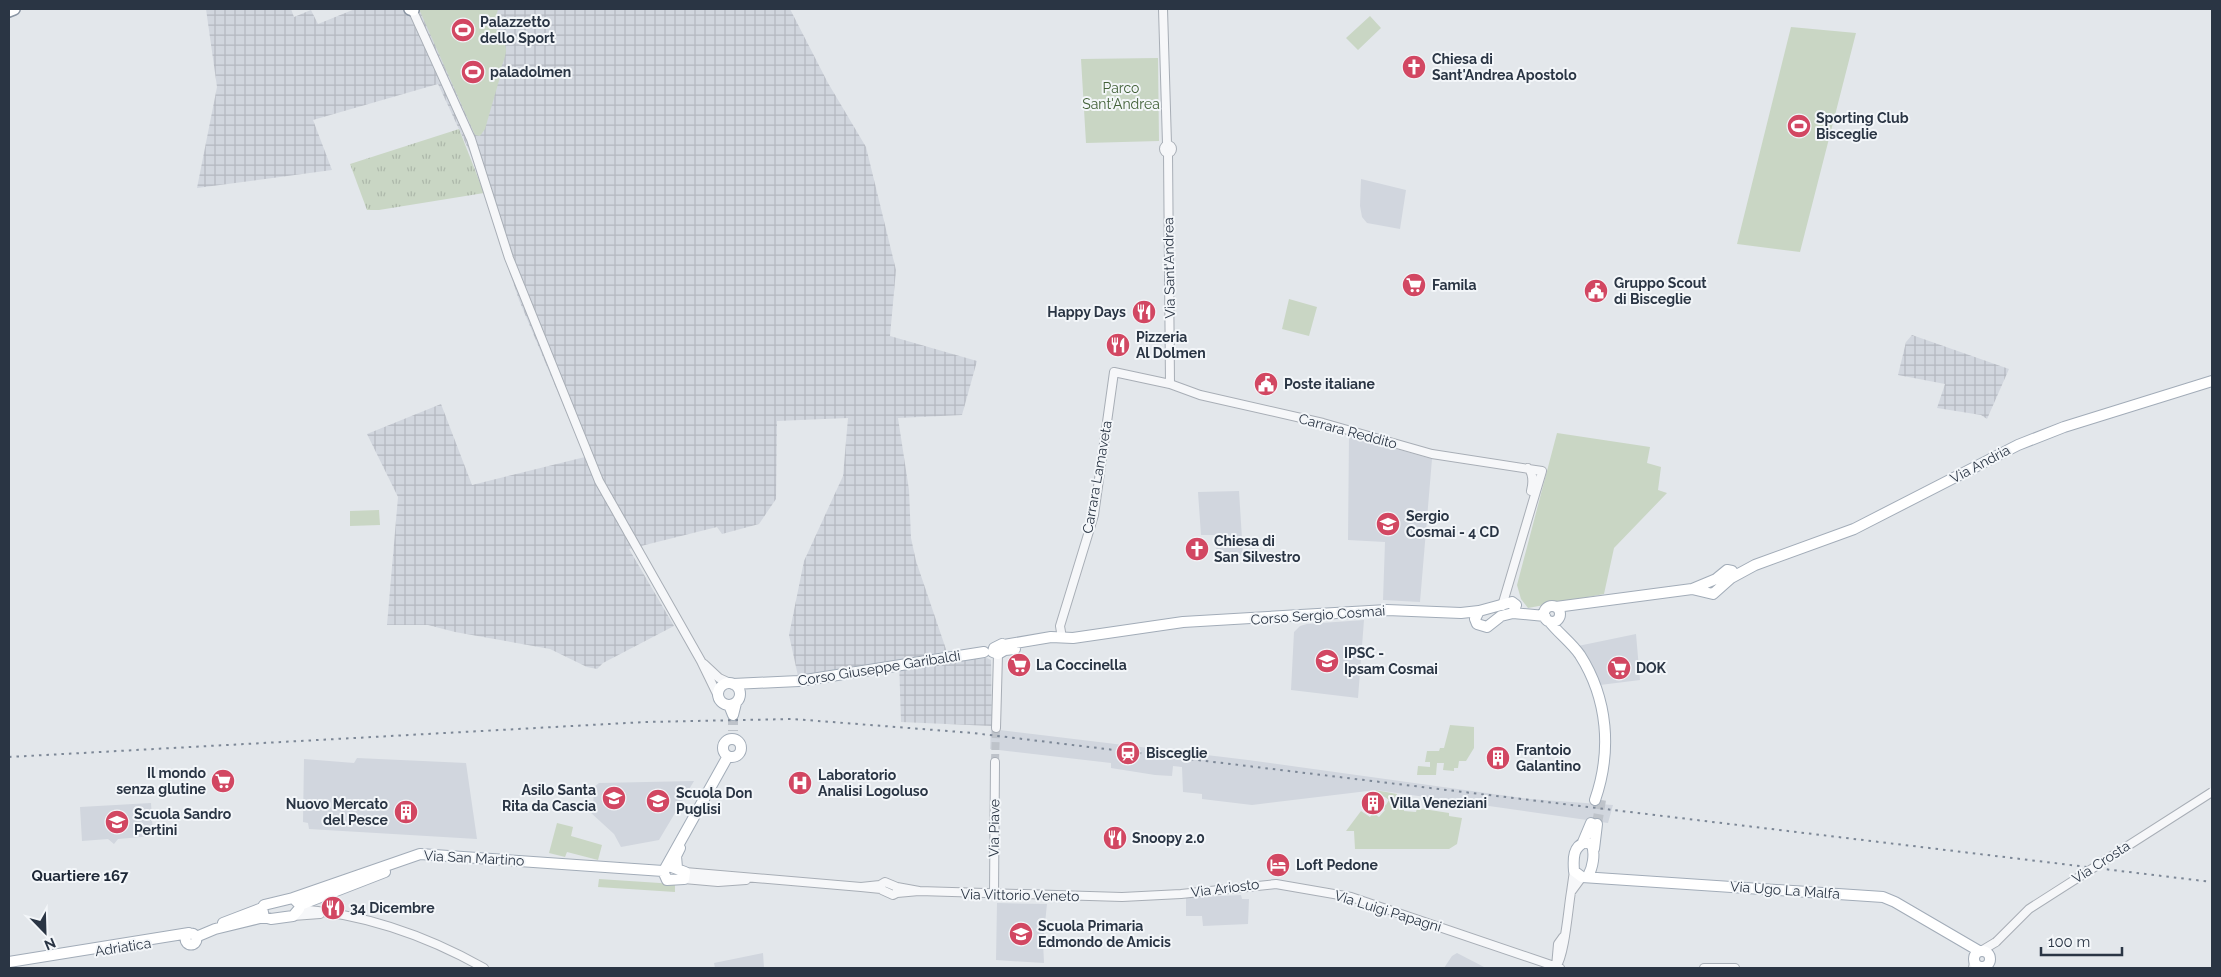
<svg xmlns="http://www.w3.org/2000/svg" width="2221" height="977" font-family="Raleway,sans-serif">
  <defs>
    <pattern id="industrial-grid" width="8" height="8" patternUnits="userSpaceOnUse" patternTransform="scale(1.25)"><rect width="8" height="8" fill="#d1d6de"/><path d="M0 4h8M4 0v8" fill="none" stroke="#b4b8c0"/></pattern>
    <pattern id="grass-tufts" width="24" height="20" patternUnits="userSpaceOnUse" patternTransform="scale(1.25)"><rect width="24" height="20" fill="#c9d6c4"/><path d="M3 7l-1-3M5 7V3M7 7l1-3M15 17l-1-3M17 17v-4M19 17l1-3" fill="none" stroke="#adb8aa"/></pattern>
  </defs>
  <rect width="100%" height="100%" fill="#e3e7eb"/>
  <path fill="#d1d6de" d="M1361 179 1406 190 1400 229 1367 223 1362 217 1360 206Z
    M1349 436 1432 459 1420 602 1383 600 1385 542 1348 540Z
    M1239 491 1243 555 1216 557 1217 535H1201L1198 492Z
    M1364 620 1358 698 1291 690 1294 632 1300 626 1307 624Z
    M1636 634 1640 680 1600 685 1578 646Z
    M991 729 1248 760 1530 799 1613 805 1608 823 1376 790 1252 805 1202 799V794L1183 792 1182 767 1173 766 1172 776 1155 775 1111 768V763L990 749Z
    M357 758 466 763 477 839 309 829 308 823 303 822 304 759 354 763Z
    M694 781 659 840 621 847 614 834 590 812 593 809 594 787 599 783Z
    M151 803 153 836 118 839 114 844 108 839 82 841 80 807Z
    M1241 895 1242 899H1249L1248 924 1203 926 1202 916H1186V898Z
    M997 903 1047 904 1043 942 1044 963 996 960Z
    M763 953 764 968H715L714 963Z
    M1457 953 1486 968H1444L1452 956Z"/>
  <path fill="url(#industrial-grid)" d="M206 9H291L294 17 311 10 318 24 355 9H790L828 83 866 147 896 270 890 336 977 361 962 415 898 418 909 490 911 538 916 561 950 661 987 658 991 660 992 726 901 722 899 661 798 676 789 635 804 561 843 476 848 418 777 421 776 499 759 524 722 534 717 527 629 549 674 626 603 663 597 669 587 667 550 649 455 632 428 625H387L398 497 367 434 441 404 472 485 585 457 519 300 471 155 438 84 313 120 332 170 197 188 217 87Z
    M1912 335 2009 369 1987 419 1981 415 1937 408 1945 384 1898 375 1906 342Z"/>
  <path fill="url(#grass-tufts)" d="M459 129 484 193 379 210H367L350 164Z"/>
  <path fill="#c9d6c4" d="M419 9H498L494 24C497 34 506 40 506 50 506 59 498 71 500 77L485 129 480 136 475 135Z
    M1370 16 1381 28 1358 50 1346 38Z
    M1791 27 1856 33 1800 252 1737 244Z
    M1158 58 1159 141 1086 143 1081 59Z
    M1289 299 1317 307 1309 336 1282 329Z
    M1557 433 1650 447 1647 463 1661 467 1658 490 1667 493 1614 548 1604 594 1528 608 1521 599 1517 585Z
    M379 510 380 525 350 526V511Z
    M1450 725 1474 727V748L1466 761H1459L1458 768H1454V771L1443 770 1444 763H1437L1436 775H1417L1418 766 1430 767V762H1425L1427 751H1439L1440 748H1444Z
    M1375 790 1397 794 1395 802 1404 805V811L1416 812 1417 808 1449 813V816L1462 818 1457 844 1449 849H1355L1354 831H1346L1361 811 1370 817 1373 813 1379 817 1385 810 1379 806 1381 802 1386 805 1389 800Z
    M557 823 573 827 571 836 602 845 598 860 567 852 565 857 549 853Z
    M599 879 675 884V892L598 887Z"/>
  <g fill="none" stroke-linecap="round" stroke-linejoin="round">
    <path stroke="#bec3ca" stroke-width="8" stroke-dasharray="8 4" stroke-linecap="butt" d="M995 762 996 728"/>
    <path stroke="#bec3ca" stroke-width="10" stroke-dasharray="10 5" stroke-linecap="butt" d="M733 715V731
      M1597 824 1601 800"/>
    <g stroke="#a8aeb6" stroke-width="10">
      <path id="minor" d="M412 9 471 139 509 258 599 481 701 661 718 696
        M1163 9 1167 144
        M1164 149a4 4 0 1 1 8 0a4 4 0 1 1-8 0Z
        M1168 153 1170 384
        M1528 468C1534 475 1533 483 1531 491
        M1062 638 1060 626 1094 515 1114 372 1170 384 1200 395 1323 423 1432 454 1542 471 1502 606
        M704 664 719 678 730 683
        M996 728 998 654
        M1574 871 1571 892 1582 877
        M685 872 861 887
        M684 879 718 882 746 880
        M885 882 897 887V893L893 895 882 890 880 885Z
        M880 885 861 887 881 889
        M919 891 1122 897 1181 894 1276 884 1351 897 1560 968
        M897 893 919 891 897 887
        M994 894 995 762
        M299 909C365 914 427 936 484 968
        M293 916 320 914
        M1981 951 1996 942
        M1556 967C1565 955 1568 909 1571 892
        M1556 967 1558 944 1563 937
        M1704 968H1735
        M1973 968 1974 962
        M1983 968V967"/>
    </g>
    <g stroke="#a2acb8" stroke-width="12">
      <path id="major" d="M1692 589 1713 594 1731 578 1755 565 1854 529 2018 445 2064 427 2212 381
        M1512 602 1516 605 1513 613 1501 616 1487 627 1477 624 1475 619 1479 611Z
        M1544 614a8 8 0 1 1 16 0a8 8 0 1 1-16 0Z
        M1556 607 1692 589 1716 579 1727 570 1732 571 1731 578
        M1513 613 1545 616
        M1549 621C1558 633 1571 642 1580 655 1608 699 1612 751 1595 800
        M1004 645 1051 637 1073 638 1183 622 1387 610 1461 613 1479 611
        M1005 649 1002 644 994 648 993 652 998 654 1005 650 1015 649
        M718 694a11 11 0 1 1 22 0a11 11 0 1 1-22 0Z
        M733 684 799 681 984 652
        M729 705 733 715 736 703
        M723 748a9 9 0 1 1 18 0a9 9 0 1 1-18 0Z
        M1583 842 1591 823
        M1594 849 1597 824
        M669 866 685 872 684 879 667 880 663 871Z
        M666 867 728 756
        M677 868 676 856 680 848
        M1588 876C1593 867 1595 854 1592 845L1586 842C1573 846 1573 858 1574 871L1582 877 1883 897 1895 902 1979 951
        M293 898 420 854 663 871
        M300 905 385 872
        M223 923 262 908
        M185.5 939a5.5 5.5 0 1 1 11 0a5.5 5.5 0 1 1-11 0Z
        M196 937 215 929 264 917 271 919 293 916 299 909 300 905 293 898 264 905 262 908 264 917
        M1974 959a8 8 0 1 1 16 0a8 8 0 1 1-16 0Z
        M9 962 189 933"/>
    </g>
    <g stroke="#8a95a3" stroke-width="14">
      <path id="highway" d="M410 9 413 10
        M9 11 14 9"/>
    </g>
    <use href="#minor" stroke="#f6f7f9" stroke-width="8"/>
    <use href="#major" stroke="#fff" stroke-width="10"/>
    <use href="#highway" stroke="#fff" stroke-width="11"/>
    <path stroke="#7c8796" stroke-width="2" stroke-dasharray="2.5 5" stroke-linecap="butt" d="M9 757 645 722 793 719 973 733 2212 882"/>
    <g stroke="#a8aeb6" stroke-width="10" stroke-linecap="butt">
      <path id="minor-bridge" d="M1996 942 2029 909 2212 792"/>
    </g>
    <use href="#minor-bridge" stroke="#f6f7f9" stroke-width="8"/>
  </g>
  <defs>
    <g id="stadium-disc" transform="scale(1.25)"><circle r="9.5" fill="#d24762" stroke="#f3f6f9"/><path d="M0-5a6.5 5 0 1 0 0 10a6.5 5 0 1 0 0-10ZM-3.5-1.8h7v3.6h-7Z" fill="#fff"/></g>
    <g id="church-disc" transform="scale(1.25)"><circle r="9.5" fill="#d24762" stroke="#f3f6f9"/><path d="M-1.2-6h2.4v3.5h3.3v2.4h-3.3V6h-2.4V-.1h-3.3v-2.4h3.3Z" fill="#fff"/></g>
    <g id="supermarket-disc" transform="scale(1.25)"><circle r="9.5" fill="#d24762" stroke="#f3f6f9"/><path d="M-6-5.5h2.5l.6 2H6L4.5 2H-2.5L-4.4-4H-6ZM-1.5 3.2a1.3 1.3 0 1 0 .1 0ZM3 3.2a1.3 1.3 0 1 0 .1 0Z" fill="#fff"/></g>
    <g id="civic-disc" transform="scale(1.25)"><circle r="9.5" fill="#d24762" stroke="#f3f6f9"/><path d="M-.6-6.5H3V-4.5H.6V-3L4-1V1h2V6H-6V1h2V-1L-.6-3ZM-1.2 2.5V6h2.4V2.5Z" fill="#fff"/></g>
    <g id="restaurant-disc" transform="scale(1.25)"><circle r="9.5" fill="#d24762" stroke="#f3f6f9"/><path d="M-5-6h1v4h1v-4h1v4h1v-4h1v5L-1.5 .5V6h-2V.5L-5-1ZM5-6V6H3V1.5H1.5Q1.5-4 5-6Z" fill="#fff"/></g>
    <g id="school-disc" transform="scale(1.25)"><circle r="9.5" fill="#d24762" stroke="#f3f6f9"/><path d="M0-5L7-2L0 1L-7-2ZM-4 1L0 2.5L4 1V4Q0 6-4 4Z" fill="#fff"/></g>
    <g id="station-disc" transform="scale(1.25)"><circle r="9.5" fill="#d24762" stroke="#f3f6f9"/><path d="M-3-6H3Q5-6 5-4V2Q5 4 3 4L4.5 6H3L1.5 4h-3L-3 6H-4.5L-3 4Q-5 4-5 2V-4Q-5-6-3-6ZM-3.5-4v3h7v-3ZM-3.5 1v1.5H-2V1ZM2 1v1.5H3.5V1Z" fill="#fff"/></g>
    <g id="building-disc" transform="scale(1.25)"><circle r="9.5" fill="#d24762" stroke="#f3f6f9"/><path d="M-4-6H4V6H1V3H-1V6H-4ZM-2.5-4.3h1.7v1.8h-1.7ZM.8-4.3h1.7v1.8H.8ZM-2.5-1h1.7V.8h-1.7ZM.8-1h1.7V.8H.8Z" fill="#fff"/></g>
    <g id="hospital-disc" transform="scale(1.25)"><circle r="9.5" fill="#d24762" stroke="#f3f6f9"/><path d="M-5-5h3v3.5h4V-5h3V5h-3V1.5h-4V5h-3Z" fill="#fff"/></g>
    <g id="hotel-disc" transform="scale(1.25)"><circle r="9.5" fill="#d24762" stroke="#f3f6f9"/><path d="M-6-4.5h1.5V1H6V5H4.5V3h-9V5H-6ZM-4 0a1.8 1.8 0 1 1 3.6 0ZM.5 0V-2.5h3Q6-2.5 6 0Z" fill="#fff"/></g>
  </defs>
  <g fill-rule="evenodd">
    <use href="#stadium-disc" x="463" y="30"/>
    <use href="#church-disc" x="1414" y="67"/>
    <use href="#stadium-disc" x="473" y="72"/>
    <use href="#stadium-disc" x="1799" y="126"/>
    <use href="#supermarket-disc" x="1414" y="285"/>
    <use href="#civic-disc" x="1596" y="291"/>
    <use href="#restaurant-disc" x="1144" y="312"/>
    <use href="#restaurant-disc" x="1118" y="345"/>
    <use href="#civic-disc" x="1266" y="384"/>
    <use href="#school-disc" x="1388" y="524"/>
    <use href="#church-disc" x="1197" y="549"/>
    <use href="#school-disc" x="1327" y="661"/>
    <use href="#supermarket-disc" x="1019" y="665"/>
    <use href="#supermarket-disc" x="1619" y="668"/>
    <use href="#station-disc" x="1128" y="753"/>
    <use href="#building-disc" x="1498" y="758"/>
    <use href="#supermarket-disc" x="223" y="781"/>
    <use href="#hospital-disc" x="800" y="783"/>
    <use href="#school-disc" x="614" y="798"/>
    <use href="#school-disc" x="658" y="801"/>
    <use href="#building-disc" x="1373" y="803"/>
    <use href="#building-disc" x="406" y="812"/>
    <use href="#school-disc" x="117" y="822"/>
    <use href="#restaurant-disc" x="1115" y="838"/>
    <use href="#hotel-disc" x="1278" y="865"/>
    <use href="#restaurant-disc" x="333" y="908"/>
    <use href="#school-disc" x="1021" y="934"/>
  </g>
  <g text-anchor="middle" stroke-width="4" stroke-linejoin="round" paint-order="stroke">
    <g font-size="14" font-weight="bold" fill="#2a3544" stroke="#f3f6f9" text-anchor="start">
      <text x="480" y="27">Palazzetto<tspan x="480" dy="16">dello Sport</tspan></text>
      <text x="1432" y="64">Chiesa di<tspan x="1432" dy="16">Sant'Andrea Apostolo</tspan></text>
      <text x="490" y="77">paladolmen</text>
      <text x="1816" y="123">Sporting Club<tspan x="1816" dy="16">Bisceglie</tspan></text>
      <text x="1614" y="288">Gruppo Scout<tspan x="1614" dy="16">di Bisceglie</tspan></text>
      <text x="1432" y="290">Famila</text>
      <text x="1126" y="317" text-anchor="end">Happy Days</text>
      <text x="1136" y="342">Pizzeria<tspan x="1136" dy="16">Al Dolmen</tspan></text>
      <text x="1284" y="389">Poste italiane</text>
      <text x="1406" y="521">Sergio<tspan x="1406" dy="16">Cosmai - 4 CD</tspan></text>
      <text x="1214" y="546">Chiesa di<tspan x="1214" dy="16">San Silvestro</tspan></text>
      <text x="1344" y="658">IPSC -<tspan x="1344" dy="16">Ipsam Cosmai</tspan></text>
      <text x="1036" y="670">La Coccinella</text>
      <text x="1636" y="673">DOK</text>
      <text x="1516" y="755">Frantoio<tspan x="1516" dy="16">Galantino</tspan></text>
      <text x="1146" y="758">Bisceglie</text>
      <text x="206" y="778" text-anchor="end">Il mondo<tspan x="206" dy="16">senza glutine</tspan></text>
      <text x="818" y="780">Laboratorio<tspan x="818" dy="16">Analisi Logoluso</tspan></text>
      <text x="596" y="795" text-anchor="end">Asilo Santa<tspan x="596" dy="16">Rita da Cascia</tspan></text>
      <text x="676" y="798">Scuola Don<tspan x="676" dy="16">Puglisi</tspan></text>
      <text x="1390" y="808">Villa Veneziani</text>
      <text x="388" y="809" text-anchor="end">Nuovo Mercato<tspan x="388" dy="16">del Pesce</tspan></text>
      <text x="134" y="819">Scuola Sandro<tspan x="134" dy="16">Pertini</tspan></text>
      <text x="1132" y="843">Snoopy 2.0</text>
      <text x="1296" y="870">Loft Pedone</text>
      <text x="350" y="913">34 Dicembre</text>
      <text x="1038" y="931">Scuola Primaria<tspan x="1038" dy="16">Edmondo de Amicis</tspan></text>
    </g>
    <g font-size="14" fill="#416037" stroke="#f3f6f9">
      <text x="1121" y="93">Parco<tspan x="1121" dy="16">Sant'Andrea</tspan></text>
    </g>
    <g font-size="14" fill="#2a3544" stroke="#f3f6f9">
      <text transform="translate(1169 268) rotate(-91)" y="5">Via Sant'Andrea</text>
      <text transform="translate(1348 431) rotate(15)" y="5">Carrara Reddito</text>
      <text transform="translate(1980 464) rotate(-28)" y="5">Via Andria</text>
      <text transform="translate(1097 477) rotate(-80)" y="5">Carrara Lamaveta</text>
      <text transform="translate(1318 615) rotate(-4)" y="5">Corso Sergio Cosmai</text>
      <text transform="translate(879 668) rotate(-9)" y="5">Corso Giuseppe Garibaldi</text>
      <text transform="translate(994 828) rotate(-89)" y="5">Via Piave</text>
      <text transform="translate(474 858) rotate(3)" y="5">Via San Martino</text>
      <text transform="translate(2101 862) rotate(-33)" y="5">Via Crosta</text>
      <text transform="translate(1225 888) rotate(-7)" y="5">Via Ariosto</text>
      <text transform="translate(1785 890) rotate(4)" y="5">Via Ugo La Malfa</text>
      <text transform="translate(1020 895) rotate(1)" y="5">Via Vittorio Veneto</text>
      <text transform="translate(1388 911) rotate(17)" y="5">Via Luigi Papagni</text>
      <text transform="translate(123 947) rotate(-9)" y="5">Adriatica</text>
    </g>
    <g font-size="15" font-weight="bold" fill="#1c2635" stroke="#f3f6f9">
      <text x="80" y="881">Quartiere 167</text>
    </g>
  </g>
  <rect width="2221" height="977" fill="none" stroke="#2a3544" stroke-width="20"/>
  <g transform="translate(45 932) rotate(157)" stroke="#f3f6f9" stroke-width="4" paint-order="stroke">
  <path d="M0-4L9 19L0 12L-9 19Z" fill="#2a3544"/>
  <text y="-8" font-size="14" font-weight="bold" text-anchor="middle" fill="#2a3544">N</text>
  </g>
  <path d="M2041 947v8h81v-8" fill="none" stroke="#2a3544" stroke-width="2.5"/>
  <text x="2048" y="947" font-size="15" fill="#2a3544" stroke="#f3f6f9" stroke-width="4" paint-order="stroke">100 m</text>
</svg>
